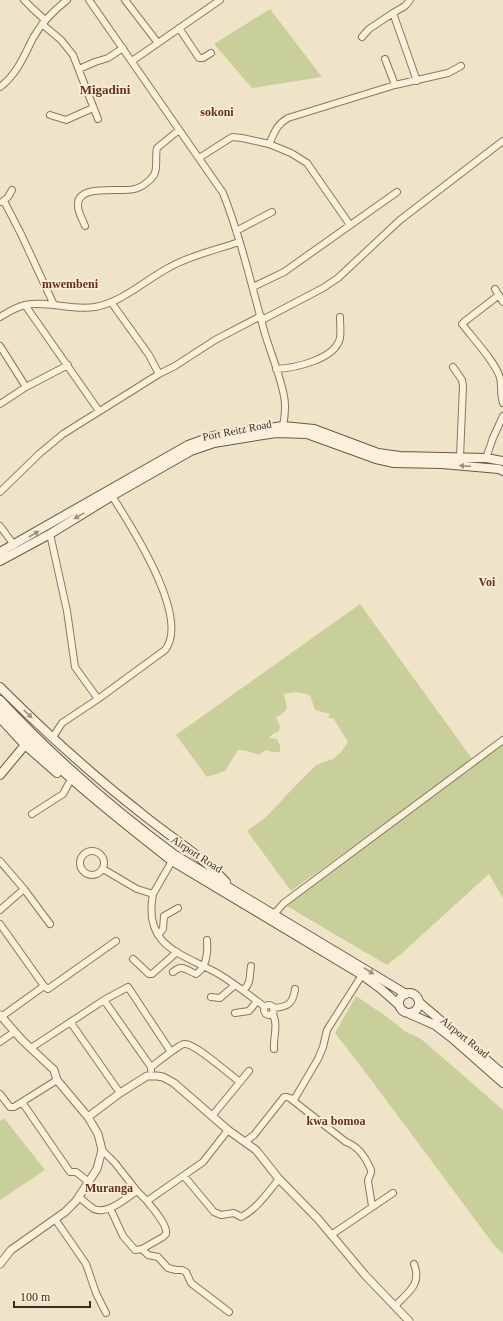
<svg xmlns="http://www.w3.org/2000/svg" width="503" height="1321" font-family="'Times New Roman',serif">
  <rect width="100%" height="100%" fill="#f0e4c8"/>
  <path fill="#c9cf9b" d="M270 9 322 77 252 88 214 44Z
    M360 604 473 760 291 891 247 831 265 818 298 783 316 765 333 759 341 752 348 742 333 718 330 719 328 716 330 714 315 710 310 695 295 692 284 694 287 709 282 714 276 717 280 726 279 731 273 734 269 738 277 739 280 746V752H273L266 750 259 755 247 751 238 750 225 771 207 777 176 735Z
    M503 744V898L489 874 401 954 387 965 285 905 462 772Z
    M356 996 387 1017 406 1032 420 1038 503 1110V1254L494 1245 366 1073 335 1033Z
    M4 1118 45 1170 0 1200V1121Z"/>
  <g fill="none" stroke-linecap="round" stroke-linejoin="round">
    <g stroke="#8d765c" stroke-width="8">
      <path id="minor" d="M24 0 32 8 45 20
        M89 0 223 193C241 239 252 287 265 334 271 354 280 375 284 396 286 406 285 416 283 426
        M125 0 158 43
        M410 0 405 6 393 13 417 81
        M42 24 61 40 73 55 98 119
        M179 28 199 58H203L211 53
        M362 37 369 29 393 13
        M385 59 395 85
        M132 61 220 0
        M79 69 95 62 108 58 123 48
        M0 87C17 74 24 56 33 38 42 22 53 11 67 0
        M50 115 66 120 93 108
        M269 144C275 132 276 125 288 118L395 85 448 73 461 66
        M199 158 232 137 242 138 269 144 291 153 307 163 350 225
        M4 201 21 234 54 305
        M2 202 8 197 12 190
        M85 226C83 220 78 213 78 206 76 183 121 193 134 189 141 188 150 181 154 175 158 169 155 156 157 148L179 130
        M236 231 272 212
        M253 287 284 272 397 192
        M495 289 503 302
        M499 295 464 322 462 324C472 337 497 364 500 378 502 386 500 395 503 403
        M111 302 149 355 159 374
        M25 305 99 411
        M0 317C8 312 16 307 25 305 47 300 71 311 95 307 123 302 145 280 170 267 191 255 216 250 239 242
        M262 320 323 288 338 278 400 220 503 141
        M0 346 26 387 0 404
        M453 367 462 380 463 386 460 457
        M276 369C294 368 335 360 340 338 341 332 340 324 340 317
        M26 387 68 365
        M486 458 493 438 503 416
        M0 492 39 454 63 434 159 374 175 366 215 340 261 316
        M0 526 14 545
        M50 534 67 611 75 667 98 699
        M53 737 62 723 98 699 165 650C191 618 131 526 112 496
        M32 814 63 794 69 783
        M80 863a12 12 0 1 1 24 0a12 12 0 1 1-24 0Z
        M0 861 24 889 50 924
        M103 869 137 889 153 894 172 861
        M153 894C143 946 180 953 217 973 234 983 249 995 265 1007
        M0 910 24 889
        M274 914 284 903 503 740
        M0 924 44 986 48 989 116 941
        M158 935 163 929 164 916 178 908
        M133 959 149 974H152L177 952
        M173 972C182 964 186 970 196 974 207 967 208 953 207 940
        M243 990C252 983 249 976 251 966
        M211 997 220 998 235 985
        M104 1000 151 1067V1070
        M264 1010a5 5 0 1 1 10 0a5 5 0 1 1-10 0Z
        M273 1008C288 1007 293 1004 295 989
        M235 1013 249 1011 257 1001
        M272 1013C279 1024 273 1037 274 1049
        M1 1017 44 986
        M71 1023 120 1093
        M0 1042 14 1032
        M31 1048 104 1000 128 987 171 1052
        M151 1067C157 1063 178 1045 184 1044 194 1042 230 1075 240 1082
        M0 1094 10 1107H14L57 1080
        M291 1099 346 1142C358 1146 366 1158 371 1170 372 1175 368 1177 368 1181L372 1206
        M22 1102 70 1172H76L89 1182
        M212 1116 249 1071
        M246 1141 254 1135 284 1097H287L293 1099 295 1098 318 1059 323 1047 327 1030 362 975
        M102 1150 115 1163 137 1191 147 1201
        M184 1176 214 1212 221 1215 234 1213 241 1217C257 1209 268 1192 279 1179
        M79 1197C84 1201 89 1206 94 1209 108 1215 126 1198 137 1191
        M110 1208 123 1236 135 1250 142 1249 163 1237 166 1234C168 1225 153 1209 147 1201L203 1162 228 1130
        M55 1219 86 1264 96 1293 106 1313
        M331 1235 393 1193
        M142 1249 148 1255 158 1257 168 1268 176 1270H182L186 1272 191 1283 229 1312
        M395 1306C408 1292 422 1285 414 1264"/>
    </g>
    <g stroke="#8d765c" stroke-width="9">
      <path id="tertiary" d="M0 1015 22 1040 54 1070 57 1080 88 1117 98 1134 102 1150 97 1169 76 1201 65 1212 11 1250 0 1264
        M88 1117 120 1093 147 1076H157L163 1077 174 1083 228 1130 256 1150 279 1179 318 1219 365 1275 409 1321"/>
    </g>
    <g stroke="#6f573f" stroke-width="10">
      <path id="secondary" d="M0 552 188 445 213 436 283 426 314 429 378 453 400 456 486 458 503 461
        M0 561 50 534 112 496 191 451 214 443 276 433 307 434 376 459 394 463 442 464 499 469 503 471
        M0 687C44 731 91 774 141 813 169 836 201 855 226 882
        M0 700C53 757 113 809 175 855L406 994
        M0 710C52 766 112 814 172 861L362 975 381 989 399 1005
        M0 718 25 745 57 773
        M0 775 25 745
        M399 1003a10 10 0 1 1 20 0a10 10 0 1 1-20 0Z
        M419 1002 503 1074
        M410 1014 435 1025 452 1038 503 1083"/>
    </g>
    <use href="#minor" stroke="#faf1dc" stroke-width="6"/>
    <use href="#tertiary" stroke="#faf1dc" stroke-width="7"/>
    <use href="#secondary" stroke="#faf1dc" stroke-width="8"/>
  </g>
  <defs><path id="oneway-solid" d="M-6-.8H1V-3.2L6.5 0L1 3.2V.8H-6Z"/></defs>
  <g fill="#9c907e">
    <use href="#oneway-solid" transform="translate(465 466) rotate(-176)"/>
    <use href="#oneway-solid" transform="translate(79 516) rotate(149)"/>
    <use href="#oneway-solid" transform="translate(34 534) rotate(-30)"/>
    <use href="#oneway-solid" transform="translate(28 714) rotate(44)"/>
    <use href="#oneway-solid" transform="translate(369 971) rotate(33)"/>
  </g>
  <g text-anchor="middle" stroke-width="4" stroke-linejoin="round" paint-order="stroke">
    <g font-size="11" fill="#3d2e20" stroke="#f7eed8">
      <text transform="translate(237 430) rotate(-11)" y="4">Port Reitz Road</text>
      <text transform="translate(197 854) rotate(33)" y="4">Airport Road</text>
      <text transform="translate(465 1037) rotate(39)" y="4">Airport Road</text>
    </g>
    <g font-size="12" font-weight="bold" fill="#6b2e1e" stroke="#f7eed8">
      <text x="217" y="116">sokoni</text>
      <text x="70" y="288">mwembeni</text>
      <text x="487" y="586">Voi</text>
      <text x="336" y="1125">kwa bomoa</text>
      <text x="109" y="1192">Muranga</text>
    </g>
    <g font-size="13" font-weight="bold" fill="#6b2e1e" stroke="#f7eed8">
      <text x="105" y="94">Migadini</text>
    </g>
  </g>
  <path d="M14 1301v6h76v-6" fill="none" stroke="#3d2e20" stroke-width="2"/>
  <text x="20" y="1301" font-size="12" fill="#3d2e20" stroke="#f7eed8" stroke-width="3" paint-order="stroke">100 m</text>
</svg>
